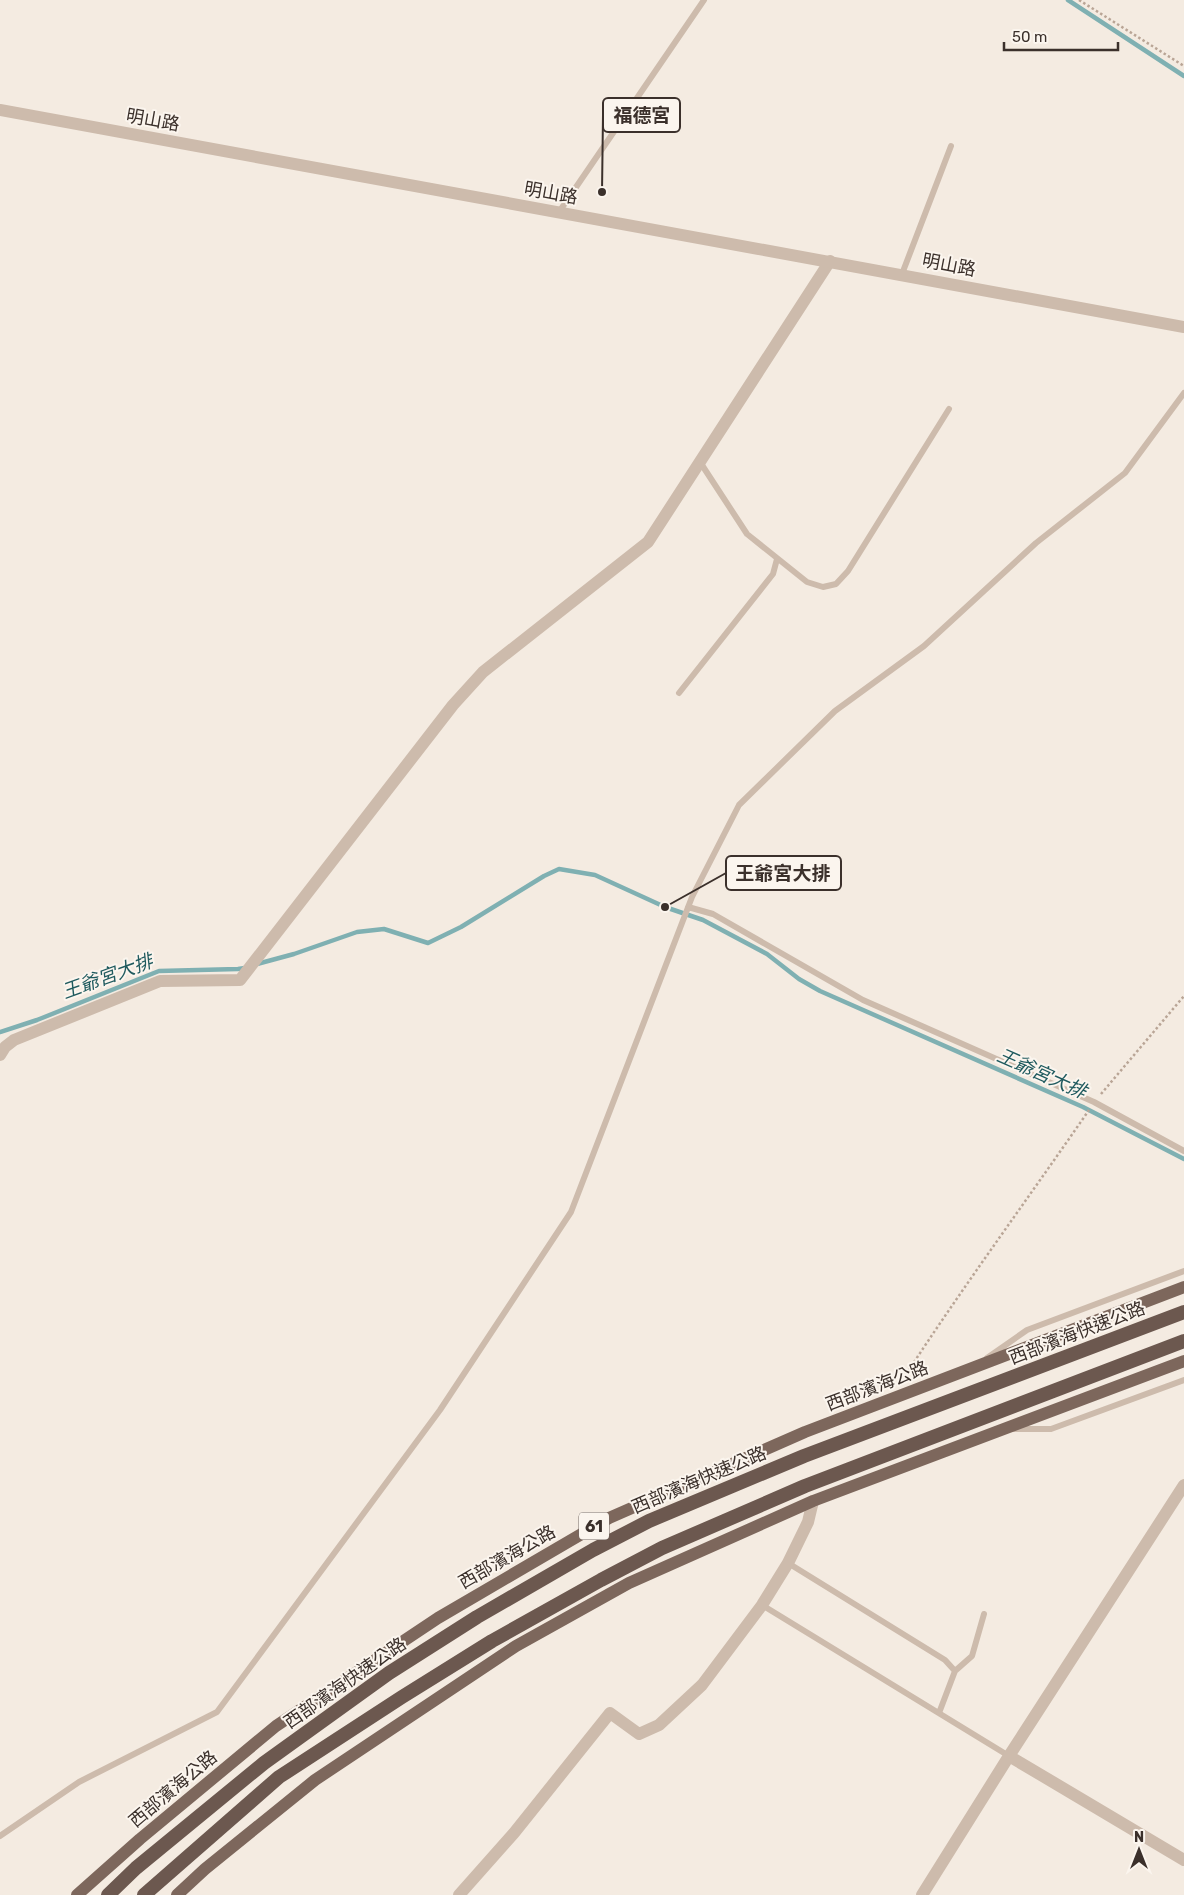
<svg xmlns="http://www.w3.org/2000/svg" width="1184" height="1895" font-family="Rubik,'Noto Sans TC',sans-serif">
  <rect width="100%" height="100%" fill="#f4ebe1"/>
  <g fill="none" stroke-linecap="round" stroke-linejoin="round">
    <path stroke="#7fb0b2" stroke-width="4.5" d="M1068 0 1184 76
      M257 964 294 954 357 932 384 929 428 943 461 927 544 876 559 869 595 875 665 907 703 920 767 954 799 979 820 991 1083 1107 1184 1159
      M0 1032 37 1020 159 971 238 969 245 968"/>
    <path stroke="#b9a596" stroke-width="2.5" stroke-dasharray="2.5 2.5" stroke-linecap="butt" d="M1079 0 1184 66
      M1101 1094 1184 996
      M903 1379C962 1288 1027 1200 1089 1110"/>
    <path stroke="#cdbbac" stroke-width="6" d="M559 212 704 0
      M902 274 951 146
      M700 462 747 534 807 582 823 587 836 584 848 571 949 409
      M679 693 773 574 777 559
      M688 907 713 914 863 1000 1094 1102 1184 1151
      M987 1358 1027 1330 1184 1271
      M1014 1429H1051L1184 1380
      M788 1563 945 1660 955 1671 972 1656 984 1614
      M762 1605 1009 1756
      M939 1713 955 1671
      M0 1836 79 1782 217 1712 440 1410 571 1212 692 897 739 805 835 711 924 646 1036 543 1125 473 1184 393"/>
    <path stroke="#cdbbac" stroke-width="12" d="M0 1055 5 1047 14 1040 160 981 240 980 453 705 483 672 648 542 830 261
      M1009 1756 1184 1860
      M459 1895 514 1833 610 1713 639 1734 659 1725 702 1685 762 1605 788 1563 808 1522 813 1501
      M922 1895 1009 1756 1184 1485"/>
    <path stroke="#cdbbac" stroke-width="12" d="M0 110 1184 327"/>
    <path stroke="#7d675c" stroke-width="12" d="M77 1895 140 1839 276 1726 438 1618 609 1518 805 1432 1184 1287
      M177 1895 205 1869 315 1780 516 1646 629 1583 813 1501 1184 1361"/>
    <path stroke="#6c584f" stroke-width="14" d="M108 1895 136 1868 264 1763 389 1673 477 1617 593 1550 649 1521 804 1456 1184 1312
      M144 1895 279 1777 402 1697 492 1641 601 1580 662 1548 805 1486 1184 1341"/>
  </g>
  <g text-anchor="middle" stroke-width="4" stroke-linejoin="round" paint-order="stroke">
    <rect fill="#fbf5ee" stroke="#756b66" stroke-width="1" x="579" y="1512.5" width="30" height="27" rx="4"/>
    <g font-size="16" font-weight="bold" fill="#3b302b">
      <text x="594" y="1532">61</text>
    </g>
    <g font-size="18" fill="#3b302b" stroke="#fbf5ee">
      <text transform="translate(153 120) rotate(10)" y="6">明山路</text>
      <text transform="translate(551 193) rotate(10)" y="6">明山路</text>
      <text transform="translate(949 265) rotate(11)" y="6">明山路</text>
      <text transform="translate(1077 1333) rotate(-21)" y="6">西部濱海快速公路</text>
      <text transform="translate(877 1386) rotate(-21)" y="6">西部濱海公路</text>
      <text transform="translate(699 1480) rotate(-23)" y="6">西部濱海快速公路</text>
      <text transform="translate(507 1557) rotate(-30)" y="6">西部濱海公路</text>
      <text transform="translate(345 1683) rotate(-35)" y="6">西部濱海快速公路</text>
      <text transform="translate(173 1789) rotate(-40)" y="6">西部濱海公路</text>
    </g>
    <g font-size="19" font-style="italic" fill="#1f5a5e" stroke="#fbf5ee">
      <text transform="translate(107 976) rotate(-20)" y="7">王爺宮大排</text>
      <text transform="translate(1042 1073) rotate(24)" y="7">王爺宮大排</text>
    </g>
  </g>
  <path fill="none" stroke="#3b302b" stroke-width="2" d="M602 192L603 115M665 907L726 873"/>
  <g fill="#3b302b" stroke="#fbf5ee" stroke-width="2">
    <circle cx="602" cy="192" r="5"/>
    <circle cx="665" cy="907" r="5"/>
  </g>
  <g fill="#fbf5ee" stroke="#3b302b" stroke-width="2">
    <rect x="603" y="98" width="77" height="34" rx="5"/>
    <rect x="726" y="856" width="115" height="34" rx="5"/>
  </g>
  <g font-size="19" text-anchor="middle" font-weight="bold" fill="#3b302b">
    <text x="642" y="122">福德宮</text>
    <text x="783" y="880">王爺宮大排</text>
  </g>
  <g transform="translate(1139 1850)" stroke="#fbf5ee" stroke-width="4" paint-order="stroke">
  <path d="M0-4L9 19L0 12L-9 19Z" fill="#3b302b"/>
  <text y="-8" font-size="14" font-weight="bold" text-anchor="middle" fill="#3b302b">N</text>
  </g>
  <path d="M1004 42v8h114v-8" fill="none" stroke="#3b302b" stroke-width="2.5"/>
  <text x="1012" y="42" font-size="15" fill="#3b302b" stroke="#fbf5ee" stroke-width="4" paint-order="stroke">50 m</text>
</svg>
